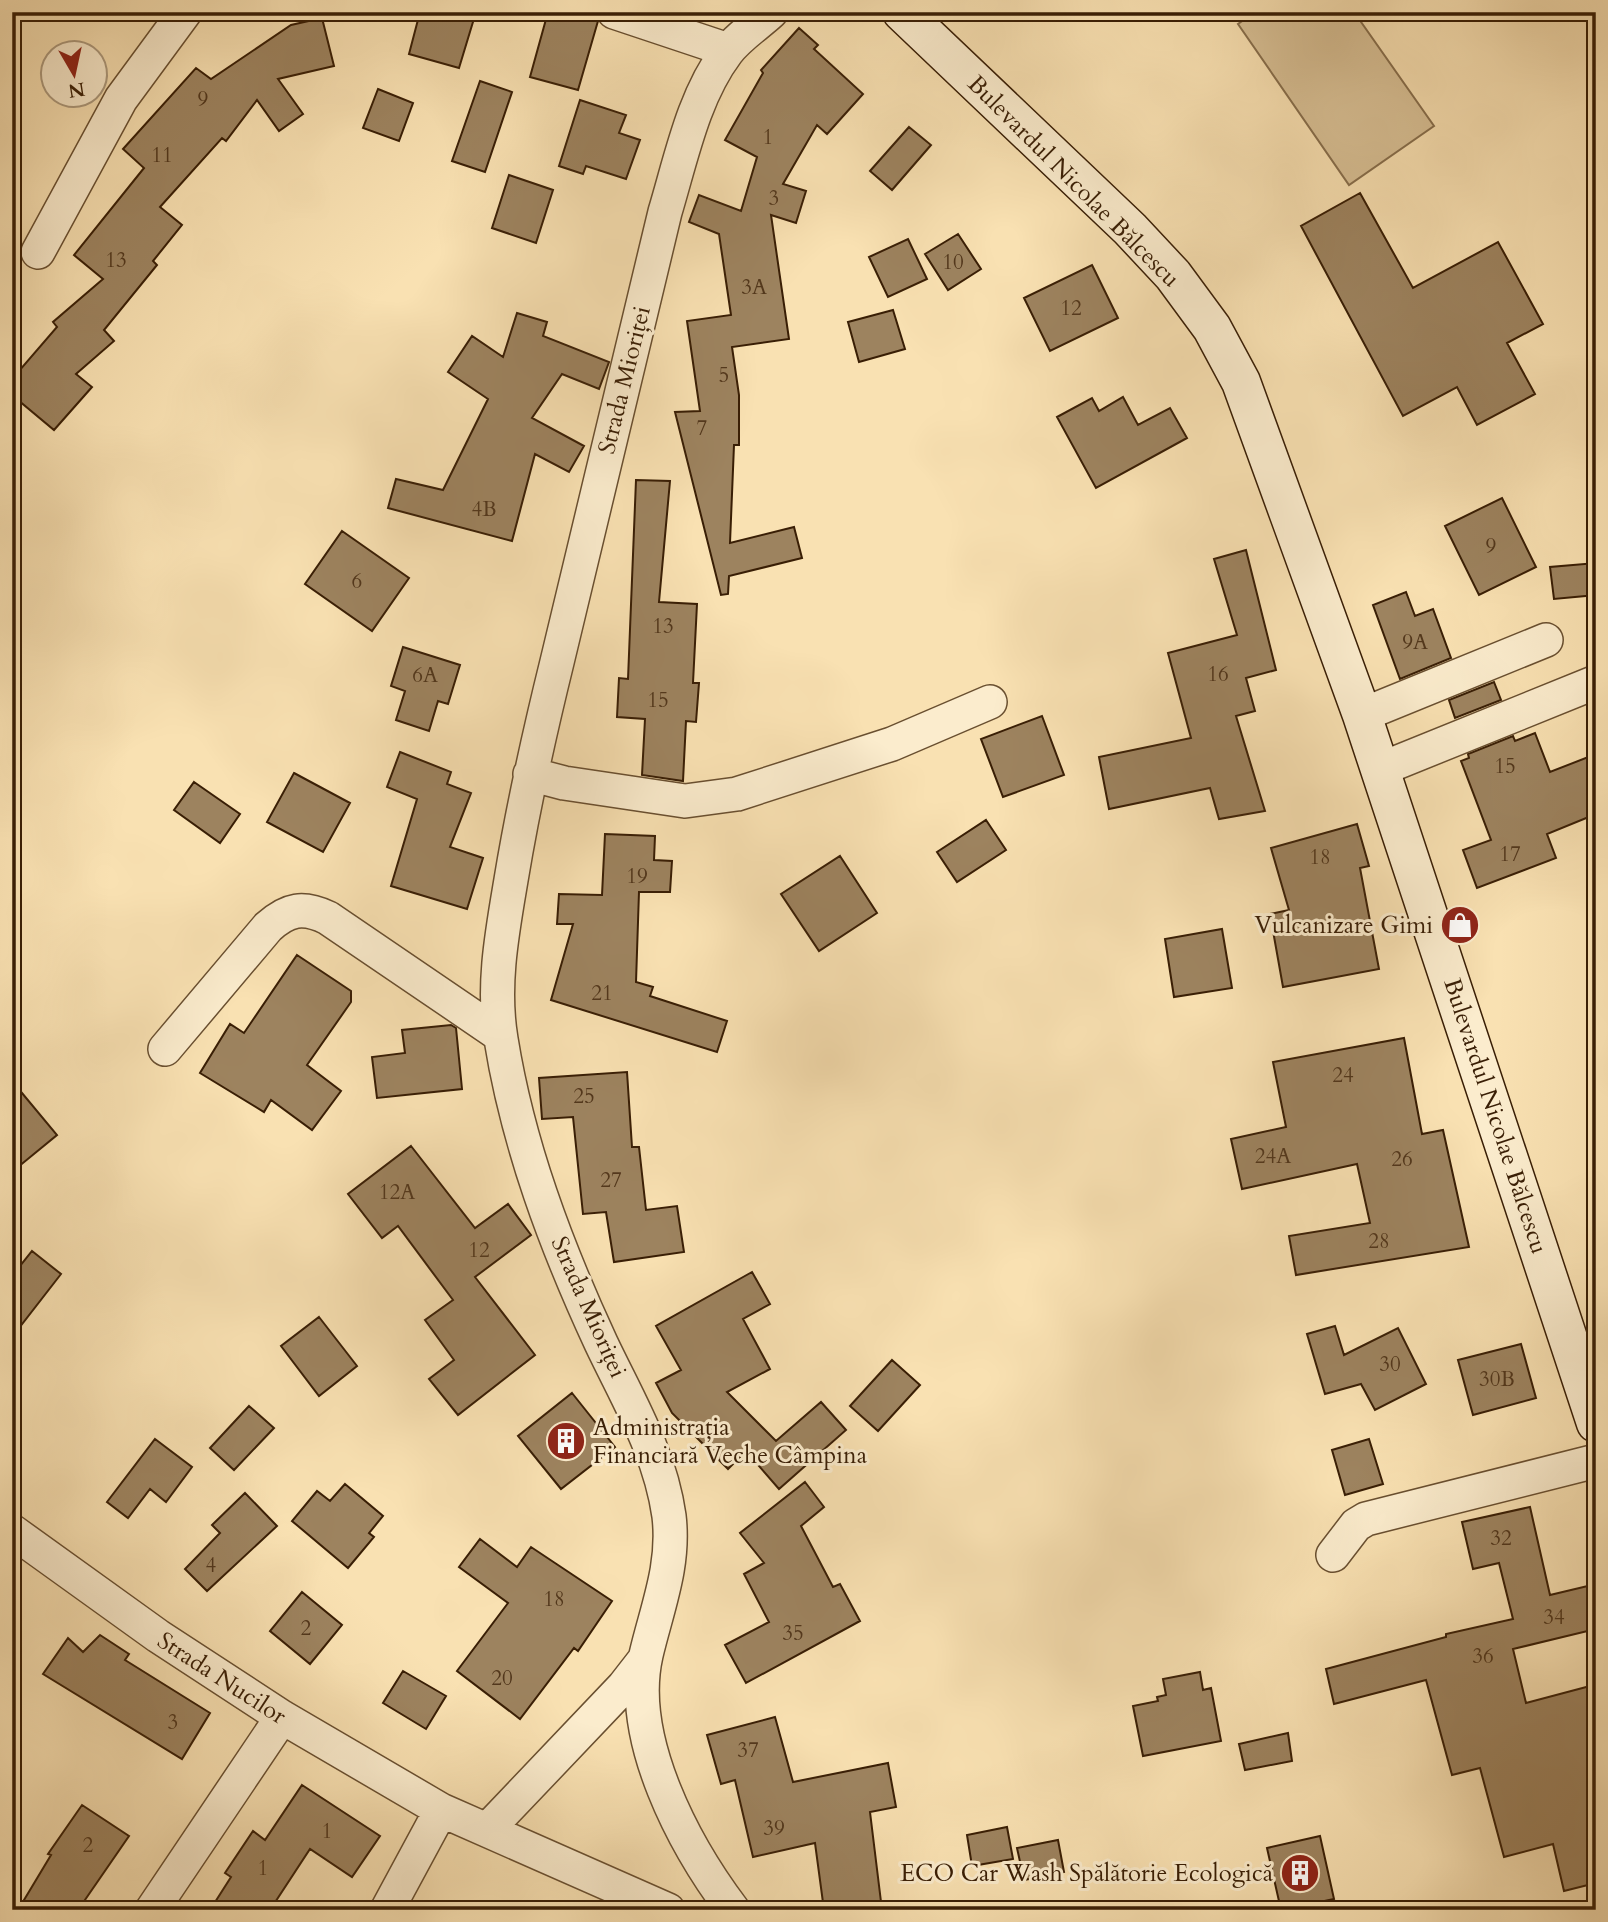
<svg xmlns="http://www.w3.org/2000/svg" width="1608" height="1922" font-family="Cardo,serif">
  <rect width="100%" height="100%" fill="#f9e1b2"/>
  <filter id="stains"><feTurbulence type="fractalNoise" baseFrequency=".00286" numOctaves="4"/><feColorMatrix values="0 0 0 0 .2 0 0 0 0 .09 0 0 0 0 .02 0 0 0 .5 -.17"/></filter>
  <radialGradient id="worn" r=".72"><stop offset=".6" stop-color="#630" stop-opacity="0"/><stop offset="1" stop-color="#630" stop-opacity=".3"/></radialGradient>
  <path fill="#d8c095" stroke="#886f4d" stroke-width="2" d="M1255 12H1354L1434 126 1349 185 1238 24Z"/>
  <path fill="#9d835f" stroke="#391e05" stroke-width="2" d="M420 12H476L459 68 409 54Z
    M548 12H569L598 21 578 90 530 77Z
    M322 18 334 66 278 79 303 114 279 131 257 100 226 141 222 138 160 207 182 225 153 261 157 265 104 330 114 341 76 374 92 387 54 430 12 395V379L57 327 53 322 103 279 74 255 144 168 123 149 196 68 211 79 291 25Z
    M799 28 818 45 814 49 863 94 827 134 817 125 783 184 806 191 796 223 771 215 789 339 732 347 739 395V445H734L730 543 794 527 802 558 729 576 728 594 721 595 675 412 700 411 687 321 731 315 719 234 689 222 699 195 741 211 757 157 725 140 763 73 761 70Z
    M480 81 512 92 485 172 452 161Z
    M378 89 413 103 399 141 363 128Z
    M580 100 626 115 619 133 640 140 626 179 586 166 583 174 559 166Z
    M909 127 931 145 892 190 870 171Z
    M509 175 553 190 536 243 492 228Z
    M1360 193 1413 288 1498 242 1543 324 1507 343 1535 394 1477 425 1457 387 1403 416 1301 226Z
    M958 234 981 269 948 290 925 254Z
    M908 239 927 279 888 297 869 257Z
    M1092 265 1118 318 1050 351 1024 298Z
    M893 310 905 349 859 362 848 322Z
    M517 313 547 322 543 336 609 362 599 389 562 374 532 418 584 446 569 472 535 454 512 541 388 508 396 479 443 490 488 399 448 372 472 336 503 357Z
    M1123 397 1138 425 1170 408 1187 438 1096 488 1057 417 1092 398 1099 411Z
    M636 480 670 481 659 602 697 604 693 683H699L696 722 686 721 683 781 642 775 645 719 617 717 619 678 628 679Z
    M1502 498 1536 567 1479 595 1445 526Z
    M342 531 409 578 372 631 305 584Z
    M1246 550 1276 670 1246 678 1255 711 1236 716 1265 811 1219 819 1210 788 1109 809 1099 757 1191 738 1168 653 1237 635 1214 559Z
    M1596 563V595L1554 599 1550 567Z
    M1406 592 1415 616 1433 609 1451 658 1400 679 1373 605Z
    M403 647 460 665 448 704 438 701 429 731 396 720 405 691 391 686Z
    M1494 682 1501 700 1455 718 1449 700Z
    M1042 716 1064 775 1003 797 981 739Z
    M1535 733 1550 772 1596 754V814L1547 834 1556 858 1477 888 1463 850 1491 840 1461 761 1469 758 1468 754 1513 736 1515 741Z
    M400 752 451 772 447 784 471 793 450 847 483 858 467 909 391 886 417 799 387 787Z
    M294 773 350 803 323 852 267 822Z
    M194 782 240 814 220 843 174 810Z
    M986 820 1006 850 957 882 937 852Z
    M1357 824 1369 866 1360 868 1379 969 1283 987 1270 914 1289 910 1271 848Z
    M605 834 655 836 654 860 672 861 670 892H639L636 982 653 987 650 996 727 1021 717 1052 551 1000 573 924H557L559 894 602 895Z
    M840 856 877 913 819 951 781 894Z
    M1222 929 1232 988 1174 997 1165 939Z
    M297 955 351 991V1002L307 1065 341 1091 312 1130 271 1100 264 1112 200 1073 230 1024 244 1033Z
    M451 1025 456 1028 462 1089 377 1098 372 1057 405 1053 402 1030Z
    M1404 1038 1422 1134 1443 1130 1469 1247 1296 1275 1289 1236 1370 1223 1357 1164 1242 1189 1231 1139 1286 1127 1273 1062Z
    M627 1072 632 1147H639L646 1210 677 1206 684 1252 614 1262 606 1212 583 1214 573 1117 542 1119 539 1078Z
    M12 1081 57 1135 12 1172Z
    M411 1146 475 1228 508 1204 531 1235 475 1277 535 1355 458 1415 429 1379 454 1360 425 1320 453 1300 398 1226 382 1238 348 1194Z
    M32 1251 61 1274 12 1337V1276Z
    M752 1272 770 1304 743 1319 770 1369 727 1392 776 1441 821 1402 846 1430 779 1489 746 1451 728 1469 672 1413 656 1383 681 1370 656 1326Z
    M319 1317 357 1366 319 1396 281 1346Z
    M1335 1326 1344 1355 1398 1328 1426 1384 1375 1410 1361 1384 1325 1394 1307 1334Z
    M1521 1344 1536 1398 1473 1415 1458 1360Z
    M892 1360 920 1385 878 1431 850 1406Z
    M572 1393 615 1447 561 1489 518 1436Z
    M249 1406 274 1428 234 1470 210 1448Z
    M155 1439 192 1467 166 1502 150 1489 128 1518 107 1502Z
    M1369 1439 1383 1484 1345 1495 1332 1450Z
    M805 1482 824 1507 801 1526 833 1587 840 1584 860 1621 746 1683 725 1645 769 1622 744 1574 764 1563 740 1533Z
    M345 1484 383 1516 369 1533 374 1537 348 1568 292 1521 317 1491 330 1501Z
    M245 1493 277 1526 207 1591 185 1569 220 1533 212 1525Z
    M1530 1507 1550 1595 1596 1584V1629L1513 1649 1526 1703 1590 1686 1596 1709V1883L1564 1891 1553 1844 1504 1857 1480 1768 1452 1775 1426 1680 1334 1704 1326 1669 1446 1637V1634L1513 1619 1499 1563 1473 1569 1462 1522Z
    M480 1539 517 1567 531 1547 612 1601 578 1651 574 1648 520 1719 457 1671 508 1603 459 1567Z
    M302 1592 342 1625 310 1664 270 1631Z
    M100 1635 129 1654 125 1660 210 1713 182 1759 43 1674 68 1638 83 1652Z
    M403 1671 446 1696 426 1729 383 1703Z
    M1200 1672 1203 1690 1211 1688 1221 1741 1143 1756 1133 1706 1158 1701 1157 1697 1166 1695 1163 1679Z
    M775 1717 793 1782 888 1763 896 1807 870 1812 882 1910H824L815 1843 753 1857 735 1780 721 1784 707 1735Z
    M1288 1733 1292 1761 1245 1770 1239 1744Z
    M302 1785 380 1836 352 1877 310 1849 270 1910H210L231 1877 225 1873 253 1831 265 1840Z
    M82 1805 129 1836 78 1910H18L51 1855 48 1854Z
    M1007 1827 1013 1859 972 1866 967 1835Z
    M1320 1836 1334 1899 1281 1910 1267 1848Z
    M1058 1840 1064 1872 1024 1880 1017 1848Z"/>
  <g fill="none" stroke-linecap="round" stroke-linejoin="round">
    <g stroke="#694f30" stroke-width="36">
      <path id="street" d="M614 12 728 50
        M38 252 121 99 185 12
        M1362 715 1546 640
        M1381 769 1596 682
        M530 774 564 783 685 801 737 794 892 744 990 702
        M165 1049 268 927C288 909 303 906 328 918L500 1035
        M12 1531 158 1636 282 1717 441 1810 668 1910
        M1333 1555 1356 1525 1366 1519 1596 1461
        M487 1830 624 1686 645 1659
        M152 1910 282 1717
        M387 1910 441 1810
        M733 1910C684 1845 627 1739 646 1655 657 1608 675 1566 669 1516 660 1452 628 1400 601 1343 556 1246 518 1145 501 1039 492 986 502 933 511 880 523 807 539 735 557 662 593 512 629 362 665 212 681 159 693 97 727 52 738 37 757 25 771 12"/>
    </g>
    <g stroke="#391e05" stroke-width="41">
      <path id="secondary" d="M902 12 1130 229 1173 275 1212 328 1241 382 1362 715 1596 1423"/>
    </g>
    <use href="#street" stroke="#fbeccd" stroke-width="33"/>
    <use href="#secondary" stroke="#fbeccd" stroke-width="38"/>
  </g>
  <defs>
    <g id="shop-disc" transform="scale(2.0125)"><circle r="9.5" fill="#8f2418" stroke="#fbeccd"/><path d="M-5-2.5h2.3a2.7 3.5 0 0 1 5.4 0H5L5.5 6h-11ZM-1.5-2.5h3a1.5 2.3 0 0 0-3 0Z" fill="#fff"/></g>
    <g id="building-disc" transform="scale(2.0125)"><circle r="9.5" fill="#8f2418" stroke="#fbeccd"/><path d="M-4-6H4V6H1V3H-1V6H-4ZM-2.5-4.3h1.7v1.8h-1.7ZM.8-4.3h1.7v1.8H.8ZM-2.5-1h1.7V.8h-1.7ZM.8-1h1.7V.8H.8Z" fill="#fff"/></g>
  </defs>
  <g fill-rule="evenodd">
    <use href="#shop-disc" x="1460" y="925"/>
    <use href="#building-disc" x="566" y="1441"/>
    <use href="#building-disc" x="1300" y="1873"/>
  </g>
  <g text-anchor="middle" stroke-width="6" stroke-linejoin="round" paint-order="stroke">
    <g font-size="21" fill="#52371c">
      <text x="203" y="106">9</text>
      <text x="768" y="144">1</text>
      <text x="162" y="162">11</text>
      <text x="774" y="205">3</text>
      <text x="116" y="267">13</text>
      <text x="953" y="269">10</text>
      <text x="754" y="294">3A</text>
      <text x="1071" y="315">12</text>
      <text x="724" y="382">5</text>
      <text x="702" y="435">7</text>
      <text x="484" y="516">4B</text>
      <text x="1491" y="553">9</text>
      <text x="357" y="588">6</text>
      <text x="663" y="633">13</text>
      <text x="1415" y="649">9A</text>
      <text x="1218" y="681">16</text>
      <text x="425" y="682">6A</text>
      <text x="658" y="707">15</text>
      <text x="1505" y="773">15</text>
      <text x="1510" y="861">17</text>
      <text x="1320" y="864">18</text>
      <text x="637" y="883">19</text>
      <text x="602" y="1000">21</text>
      <text x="1343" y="1082">24</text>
      <text x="584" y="1103">25</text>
      <text x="1273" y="1163">24A</text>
      <text x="1402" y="1166">26</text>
      <text x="611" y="1187">27</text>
      <text x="397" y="1199">12A</text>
      <text x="1379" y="1248">28</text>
      <text x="479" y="1257">12</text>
      <text x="1390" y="1371">30</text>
      <text x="1497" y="1386">30B</text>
      <text x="1501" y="1545">32</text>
      <text x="211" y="1572">4</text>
      <text x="554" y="1606">18</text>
      <text x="1554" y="1624">34</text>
      <text x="306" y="1635">2</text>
      <text x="793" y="1640">35</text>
      <text x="1483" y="1663">36</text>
      <text x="502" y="1685">20</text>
      <text x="173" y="1729">3</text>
      <text x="748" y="1757">37</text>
      <text x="774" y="1835">39</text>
      <text x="327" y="1838">1</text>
      <text x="88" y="1852">2</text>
      <text x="263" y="1875">1</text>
    </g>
    <g font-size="24" fill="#391e05" stroke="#fbeccd">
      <text transform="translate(1074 181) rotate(45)" y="8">Bulevardul Nicolae Bălcescu</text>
      <text transform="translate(624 380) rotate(-76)" y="8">Strada Mioriței</text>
      <text transform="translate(1496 1116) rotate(72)" y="8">Bulevardul Nicolae Bălcescu</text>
      <text transform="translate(589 1307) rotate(66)" y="8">Strada Mioriței</text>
      <text transform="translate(222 1678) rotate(33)" y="8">Strada Nucilor</text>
    </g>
    <g font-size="24" fill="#391e05" stroke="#fbeccd" text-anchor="end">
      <text x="1433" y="933">Vulcanizare Gimi</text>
      <text x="593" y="1435" text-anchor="start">Administrația<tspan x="593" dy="28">Financiară Veche Câmpina</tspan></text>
      <text x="1273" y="1881">ECO Car Wash Spălătorie Ecologică</text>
    </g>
  </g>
  <rect width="1608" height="1922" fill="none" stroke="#f9e1b2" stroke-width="42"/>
  <rect x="14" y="14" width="1580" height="1894" fill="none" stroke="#391e05" stroke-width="3.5"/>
  <rect x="21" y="21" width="1566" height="1880" fill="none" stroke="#391e05" stroke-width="2"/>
  <g transform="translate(74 74) rotate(171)"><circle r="33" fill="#fbeccd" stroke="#ad9a7d" stroke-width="2"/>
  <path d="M0-5L12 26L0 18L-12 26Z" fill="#8f2418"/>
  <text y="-10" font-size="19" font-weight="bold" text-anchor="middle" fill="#391e05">N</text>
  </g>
  <rect width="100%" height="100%" filter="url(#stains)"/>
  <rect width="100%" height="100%" fill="url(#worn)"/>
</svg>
